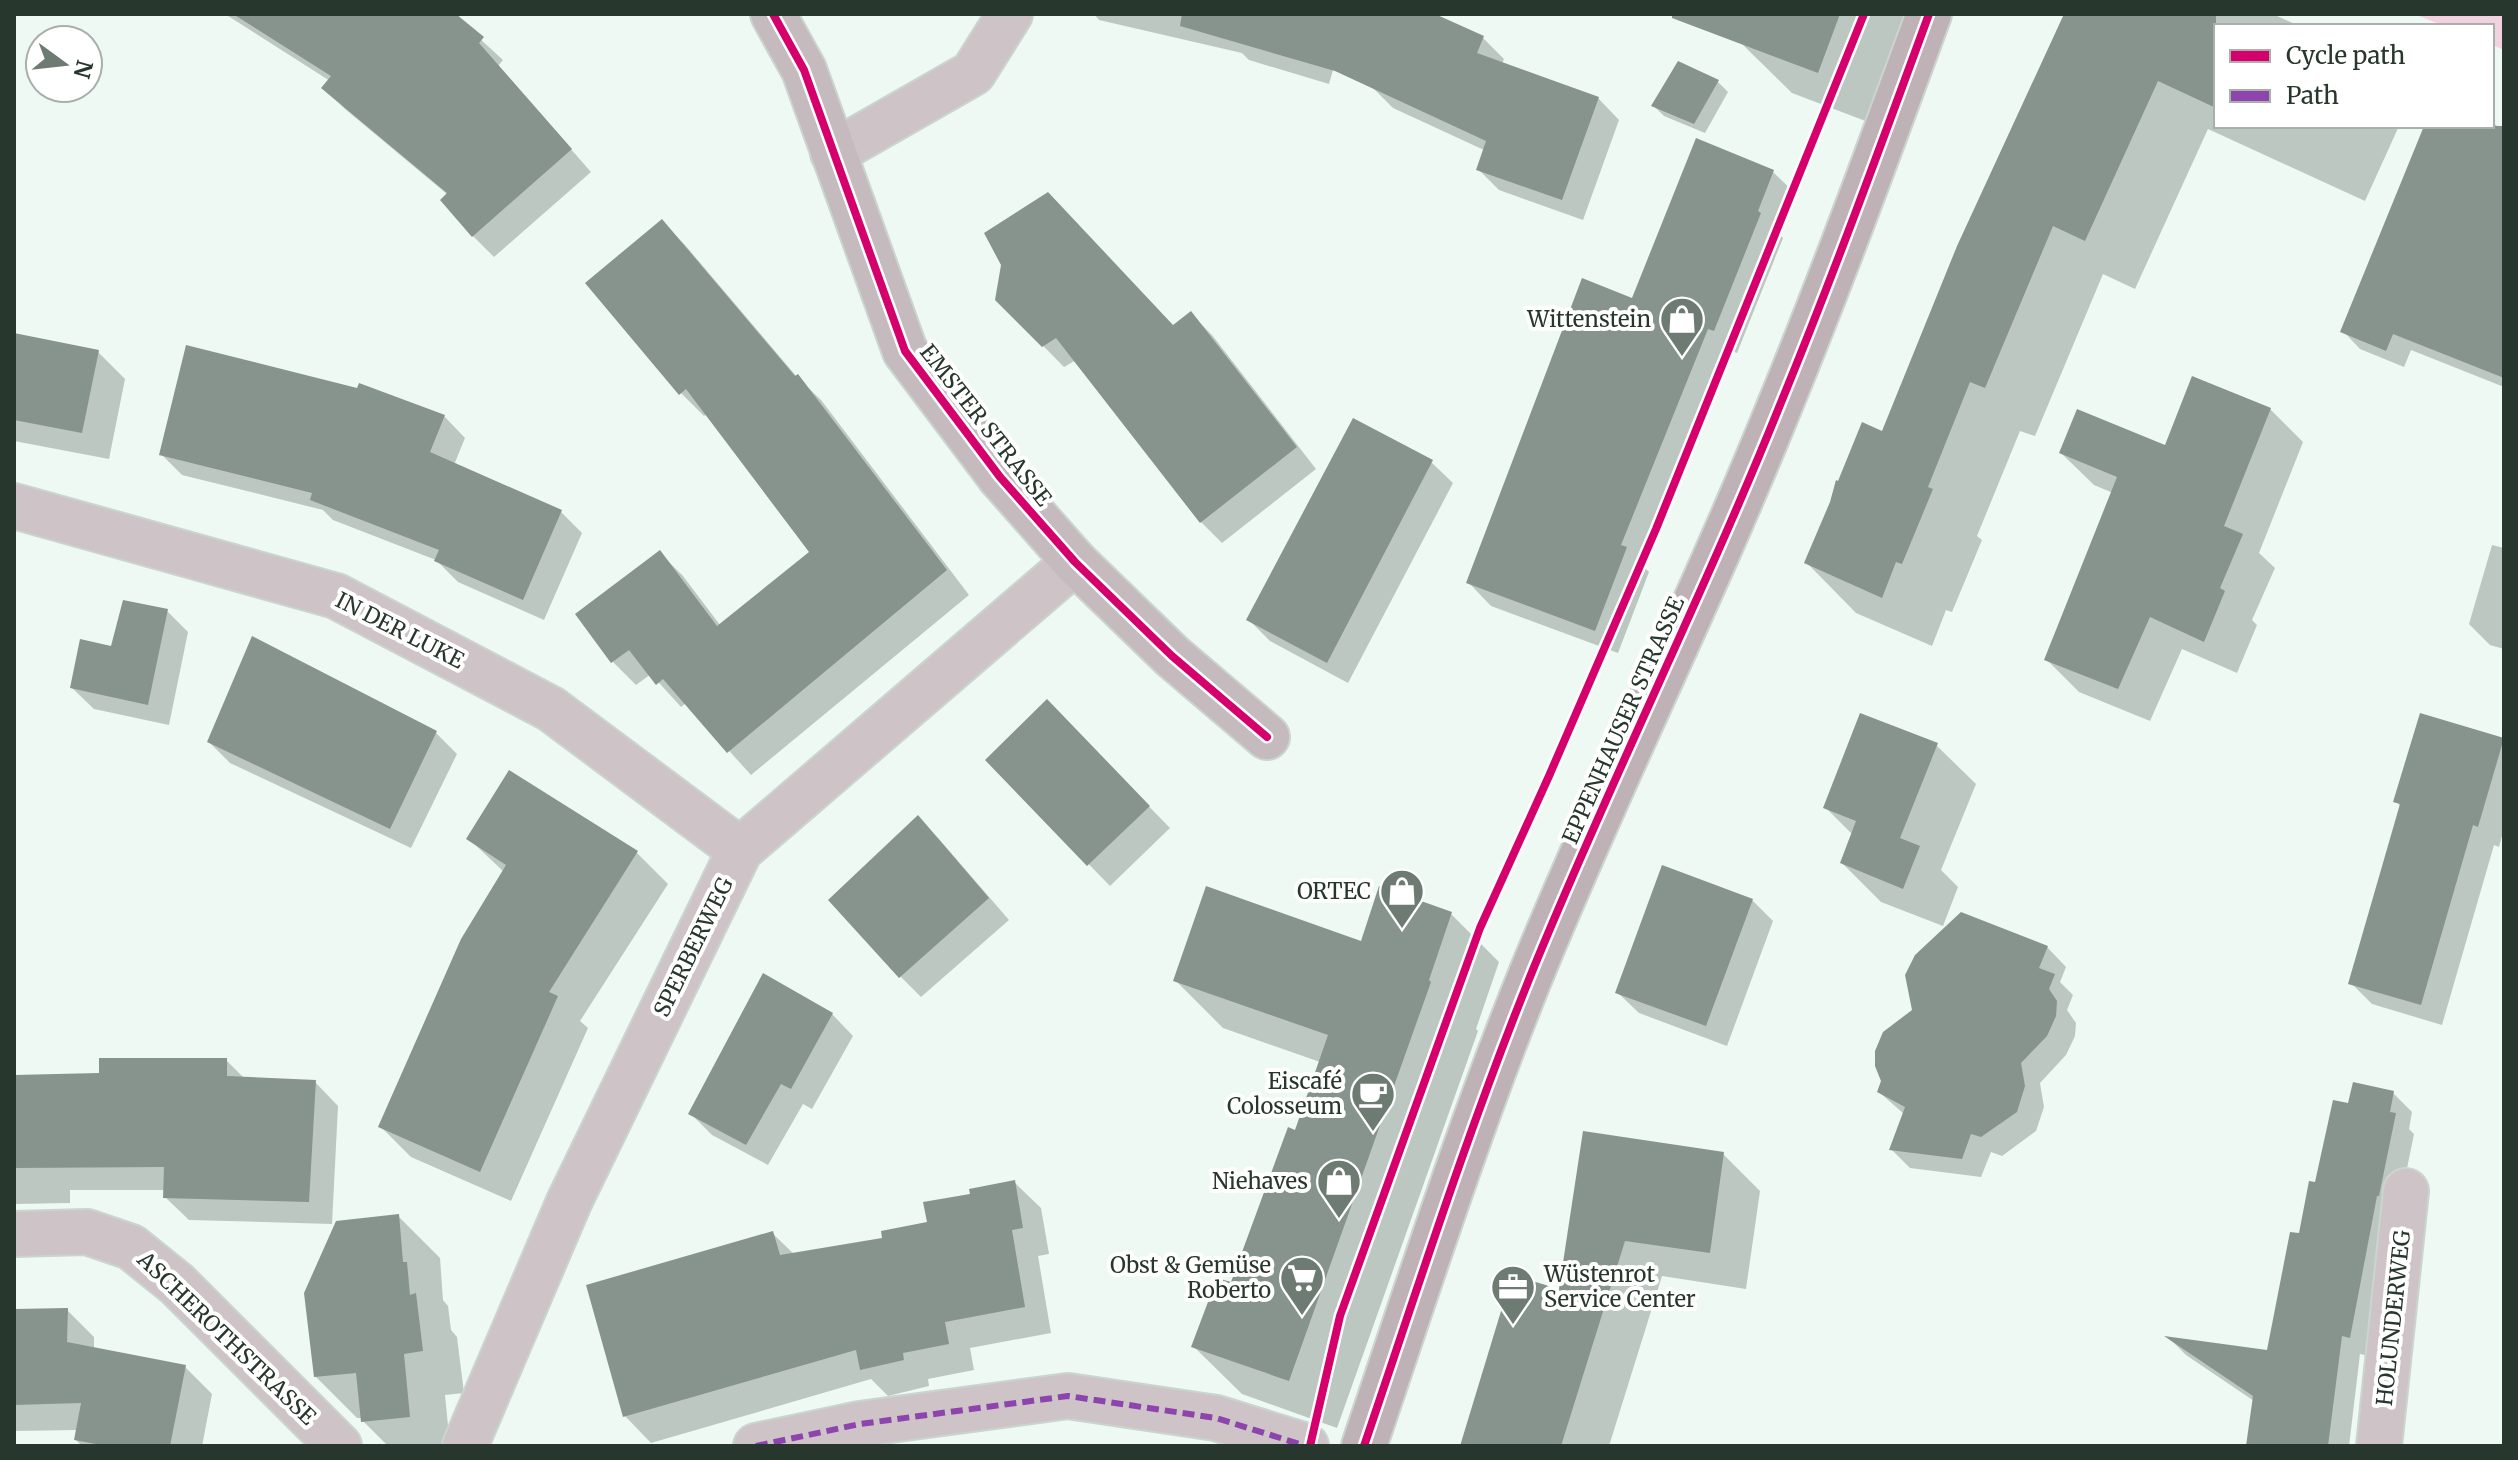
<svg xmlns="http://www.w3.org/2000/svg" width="2518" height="1460" font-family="Merriweather,serif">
  <rect width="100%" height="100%" fill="#edf9f2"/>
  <path fill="#f2d2df" d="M2414 14H2504V50L2492 45V26H2444Z"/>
  <path fill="#0003" d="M225 14H453L503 60 498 66 591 172 494 257 473 236 448 195 345 109 324 88 330 81Z
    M1094 14H1349L1329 84 1249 60 1242 53 1099 20Z
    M1406 14H1430L1483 38 1504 59 1502 64 1598 98 1619 120 1583 220 1499 190 1478 169 1484 150 1393 108 1372 87Z
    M1754 14H1910L1868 122 1792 93 1742 44Z
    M2066 14H2273L2299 26H2216V126H2399L2365 201 2208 129 2135 289 2103 274 2035 436 2020 431 1977 536 1982 540 1952 612 1946 610 1932 646 1856 613 1807 563 1884 433Z
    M1679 63 1718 82 1728 92 1705 133 1664 116 1654 106Z
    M2492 121 2501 130 2504 181V387L2411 350 2404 367 2360 349 2343 331 2427 126H2492Z
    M1697 140 1773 172 1797 195 1780 235 1783 238 1737 353 1731 351 1644 567 1649 572 1618 653 1491 606 1468 582 1633 301Z
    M662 222 685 245 797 377 821 400 969 595 751 775 686 703 681 707 651 674 636 685 613 662 578 614 660 553 683 576 720 625 812 553 707 414 704 416 681 393Z
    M997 299 1173 327 1191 314 1212 335 1316 469 1222 543 1201 522 1076 360 1064 367Z
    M14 335 98 352 125 379 109 459 14 441Z
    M358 391 444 416 465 438 454 465 561 512 582 533 544 620 458 582 436 560 333 520 323 510 182 475 161 454Z
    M2270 409 2303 442 2259 553 2275 568 2252 620 2257 625 2237 673 2182 649 2150 721 2079 692 2046 659 2113 493 2094 485 2061 453 2166 447Z
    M1431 462 1453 483 1348 683 1270 641 1249 620Z
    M2492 545 2504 548V649L2490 645 2469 624Z
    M167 611 188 632 169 725 94 709 72 688Z
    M1047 702 1170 828 1110 886 988 760Z
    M436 733 457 754 411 848 230 763 209 742Z
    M2503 740 2504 829 2499 847 2494 845 2442 1025 2372 1004 2351 983 2401 807 2396 801Z
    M1936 745 1976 784 1941 870 1958 887 1943 926 1881 902 1842 863 1853 835 1825 807Z
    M510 772 637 853 668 884 580 1021 588 1028 511 1201 411 1157 380 1126 504 872 468 838Z
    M918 818 939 839 1009 920 921 997 900 976Z
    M1752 900 1773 921 1727 1046 1639 1013 1617 992Z
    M1451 914 1499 962 1476 1029 1478 1031 1337 1428 1242 1394 1193 1346 1232 1284 1296 1132 1320 1062 1223 1028 1175 980 1362 944Z
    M2047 947 2066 967 2060 982 2073 995 2067 1010 2076 1023 2075 1036 2066 1055 2040 1083 2044 1107 2036 1131 2002 1156 1991 1152 1981 1177 1910 1168 1891 1149 1904 1114 1879 1092Z
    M832 1014 853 1036 812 1109 803 1104 768 1165 712 1135 691 1114Z
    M226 1060 245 1079 315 1082 338 1106 332 1224 189 1220 165 1197V1190H70V1203L14 1204V1077L101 1075Z
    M2393 1093 2412 1112 2409 1129 2414 1134 2369 1356 2360 1354 2349 1446H2248L2254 1401 2186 1355 2170 1339 2268 1353 2316 1185 2350 1105Z
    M1723 1154 1760 1191 1746 1289 1662 1276 1609 1446H1461L1560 1292Z
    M1014 1182 1041 1208 1049 1254 1038 1256 1051 1333 970 1348 974 1370 928 1379 929 1386 888 1396 871 1379 651 1443 625 1416 772 1233 795 1255 884 1240 930 1223 972 1195Z
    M398 1216 440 1258 443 1300 448 1306 451 1330 457 1337 464 1393 445 1395 450 1446H388L363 1421V1418H357L315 1376Z
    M67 1310 94 1337V1349L185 1367 212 1394 202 1446H82L76 1440 78 1430 14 1431V1311Z"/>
  <path fill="#87938d" d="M233 14H456L484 37 479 43 572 149 472 237 440 200 447 193 321 88 331 76Z
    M1182 14H1435L1484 36 1477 53 1599 97 1562 200 1476 170 1486 141 1335 71 1180 26Z
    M1672 14H1840L1818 73 1672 18Z
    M2064 14H2216V108L2158 81 2085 241 2053 226 1985 388 1970 382 1928 487 1933 489 1902 564 1896 562 1882 598 1804 563 1830 502 1836 480 1838 481 1862 422 1882 431 1957 246Z
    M1678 61 1719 80 1694 124 1651 106Z
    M2424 126H2504V378L2393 334 2386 351 2340 332Z
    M1696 138 1774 170 1758 211 1761 213 1714 331 1708 329 1621 545 1627 547 1595 631 1466 583 1582 278 1632 298Z
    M1048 192 1173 325 1191 311 1297 447 1200 523 1056 338 1042 347 995 300 1001 265 984 233Z
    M662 219 795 376 798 374 947 570 727 753 663 679 656 685 629 650 611 663 575 614 660 550 717 626 809 552 686 389 679 395 585 283Z
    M14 333 99 350 82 433 14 420Z
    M186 345 357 388 359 383 445 415 430 452 562 510 523 600 434 561 439 550 310 500 312 493 159 455Z
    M2192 376 2271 408 2224 526 2243 534 2220 588 2225 591 2204 642 2150 617 2118 689 2044 660 2117 477 2059 453 2077 409 2165 445Z
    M1353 418 1433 460 1327 663 1246 620Z
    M123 600 168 609 148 705 70 688 80 639 111 646Z
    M252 636 437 731 390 829 207 742Z
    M1047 699 1150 806 1087 866 985 760Z
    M1860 713 1938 743 1900 838 1920 846 1903 889 1840 863 1856 821 1823 808Z
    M2420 713 2504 738 2478 827 2473 825 2421 1005 2348 984 2400 804 2393 802Z
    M509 770 638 851 549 992 558 996 480 1172 378 1127 461 939 506 865 466 839Z
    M918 815 989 898 899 978 828 900Z
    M1662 865 1753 899 1706 1026 1615 993Z
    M1206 886 1361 941 1379 886 1452 912 1429 980 1431 982 1289 1381 1191 1347 1217 1278 1231 1282 1288 1127 1295 1130 1328 1035 1173 981Z
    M1961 912 2048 946 2039 968 2055 974 2049 989 2057 1001 2056 1016 2047 1036 2021 1063 2025 1086 2017 1112 1981 1137 1971 1134 1962 1159 1889 1150 1905 1107 1877 1092 1881 1081 1875 1066V1051L1883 1032 1912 1010 1905 975 1915 955Z
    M763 973 833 1013 791 1089 781 1084 746 1145 688 1114Z
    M99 1058H227V1076L316 1080 309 1202 163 1198 164 1167 14 1168V1075L99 1073Z
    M2353 1082 2394 1091 2390 1112 2396 1113 2379 1196H2377L2350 1338 2342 1336 2328 1446H2246L2253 1396 2164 1336 2267 1350 2290 1232 2299 1233 2309 1181 2315 1182 2333 1100 2348 1103Z
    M1583 1131 1724 1152 1710 1253 1625 1241 1561 1446H1460L1512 1275 1559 1289Z
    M1015 1180 1023 1228 1012 1230 1025 1307 945 1322 949 1344 903 1353 904 1360 860 1370 856 1350 623 1417 586 1285 773 1231 780 1255 882 1238 881 1231 927 1222 923 1202 970 1194 969 1189Z
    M399 1214 403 1262H407L410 1295 416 1293 423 1351 404 1354 410 1417 361 1422 356 1373 314 1377 304 1293 336 1221Z
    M68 1308 67 1342 186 1365 170 1446H107L74 1440 81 1403 14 1405V1309Z"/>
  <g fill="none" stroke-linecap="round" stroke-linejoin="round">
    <g stroke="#cad5cf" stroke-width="48">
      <path id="street" d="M833 153 973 73 1010 14
        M14 506 336 596 551 709 740 850
        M14 1234 87 1232 131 1247 177 1284 339 1446
        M465 1446 569 1202 740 850 1075 562
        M756 1446 860 1424 1068 1396 1216 1418 1306 1446
        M2379 1446 2406 1191"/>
    </g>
    <g stroke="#cad5cf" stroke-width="48">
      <path id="secondary" d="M773 14 804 70 905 351 1000 477 1075 562 1172 656 1267 737"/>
    </g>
    <g stroke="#cad5cf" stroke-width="48">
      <path id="primary" d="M1364 1446C1418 1287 1469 1127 1532 972 1610 781 1703 596 1780 405 1833 276 1881 145 1929 14"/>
    </g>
    <use href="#street" stroke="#cec4c8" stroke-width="44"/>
    <use href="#secondary" stroke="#c5babe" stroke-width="44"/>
    <use href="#primary" stroke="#bfb2b7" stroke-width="44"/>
    <path stroke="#8e44ad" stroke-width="6" stroke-dasharray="12 6" stroke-linecap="butt" d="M756 1446 860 1424 1068 1396 1216 1418 1306 1446"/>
    <g stroke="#fff" stroke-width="13">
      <path id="cycleway" d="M773 14 804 70 905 351 1000 477 1075 562 1172 656 1267 737
        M1310 1446 1340 1316 1480 928 1549 776 1656 529 1864 14
        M1364 1446C1418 1287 1469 1127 1532 972 1610 781 1703 596 1780 405 1833 276 1881 145 1929 14"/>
    </g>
    <use href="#cycleway" stroke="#d6006c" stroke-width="8"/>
  </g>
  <defs>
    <g id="shop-pin" transform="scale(2.3)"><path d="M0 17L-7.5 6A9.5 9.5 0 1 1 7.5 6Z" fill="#6d7b73" stroke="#fff"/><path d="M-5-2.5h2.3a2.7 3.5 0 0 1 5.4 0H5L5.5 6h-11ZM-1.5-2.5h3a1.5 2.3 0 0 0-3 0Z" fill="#fff"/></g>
    <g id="cafe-pin" transform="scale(2.3)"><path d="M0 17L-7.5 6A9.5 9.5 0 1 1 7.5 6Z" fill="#6d7b73" stroke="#fff"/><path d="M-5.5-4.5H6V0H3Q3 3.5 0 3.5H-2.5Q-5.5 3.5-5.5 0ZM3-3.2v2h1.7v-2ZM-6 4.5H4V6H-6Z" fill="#fff"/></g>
    <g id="supermarket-pin" transform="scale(2.3)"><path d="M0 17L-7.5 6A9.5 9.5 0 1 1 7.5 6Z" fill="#6d7b73" stroke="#fff"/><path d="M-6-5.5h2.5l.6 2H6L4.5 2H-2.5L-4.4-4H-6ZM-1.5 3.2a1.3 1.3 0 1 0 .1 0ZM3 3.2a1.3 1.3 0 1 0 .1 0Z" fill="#fff"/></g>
    <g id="office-pin" transform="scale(2.3)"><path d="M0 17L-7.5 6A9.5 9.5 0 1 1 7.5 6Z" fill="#6d7b73" stroke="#fff"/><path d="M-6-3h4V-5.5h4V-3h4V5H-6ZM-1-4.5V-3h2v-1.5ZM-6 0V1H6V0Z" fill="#fff"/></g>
  </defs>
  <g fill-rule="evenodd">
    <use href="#shop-pin" x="1682" y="319"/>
    <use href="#shop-pin" x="1402" y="891"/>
    <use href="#cafe-pin" x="1373" y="1094"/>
    <use href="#shop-pin" x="1339" y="1181"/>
    <use href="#supermarket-pin" x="1302" y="1278"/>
    <use href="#office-pin" x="1513" y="1287"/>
  </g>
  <g text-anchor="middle" stroke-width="8" stroke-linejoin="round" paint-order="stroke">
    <g font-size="22" fill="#28372e" stroke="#fff" text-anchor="end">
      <text x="1651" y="327">Wittenstein</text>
      <text x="1371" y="899">ORTEC</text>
      <text x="1342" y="1089">Eiscafé<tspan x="1342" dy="25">Colosseum</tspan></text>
      <text x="1308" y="1189">Niehaves</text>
      <text x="1271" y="1273">Obst &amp; Gemüse<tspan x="1271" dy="25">Roberto</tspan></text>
      <text x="1544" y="1282" text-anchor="start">Wüstenrot<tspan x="1544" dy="25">Service Center</tspan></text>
    </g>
    <g font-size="22" fill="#28372e" stroke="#fff">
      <text transform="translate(986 425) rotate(52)" y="8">EMSTER STRASSE</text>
      <text transform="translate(400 630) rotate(27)" y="8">IN DER LUKE</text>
      <text transform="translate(1623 720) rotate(-66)" y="8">EPPENHAUSER STRASSE</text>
      <text transform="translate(693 947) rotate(-64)" y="8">SPERBERWEG</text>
      <text transform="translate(2393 1318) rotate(-84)" y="8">HOLUNDERWEG</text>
      <text transform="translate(227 1338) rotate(44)" y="8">ASCHEROTHSTRASSE</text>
    </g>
  </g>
  <rect width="2518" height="1460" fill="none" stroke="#28372e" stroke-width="32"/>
  <rect x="2214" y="24" width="280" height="104" fill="#ffffff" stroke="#a9afab" stroke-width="2"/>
  <rect x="2230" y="50" width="40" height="12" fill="#d6006c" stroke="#a9afab" stroke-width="2"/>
  <text x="2286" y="64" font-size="24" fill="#28372e">Cycle path</text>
  <rect x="2230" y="90" width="40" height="12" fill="#8e44ad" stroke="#a9afab" stroke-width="2"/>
  <text x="2286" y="104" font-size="24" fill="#28372e">Path</text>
  <g transform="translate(64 64) rotate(105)"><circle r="38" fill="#ffffff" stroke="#a9afab" stroke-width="2"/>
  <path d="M0-6L14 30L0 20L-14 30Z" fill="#6d7b73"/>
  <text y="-12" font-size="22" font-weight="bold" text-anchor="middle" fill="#28372e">N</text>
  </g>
</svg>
